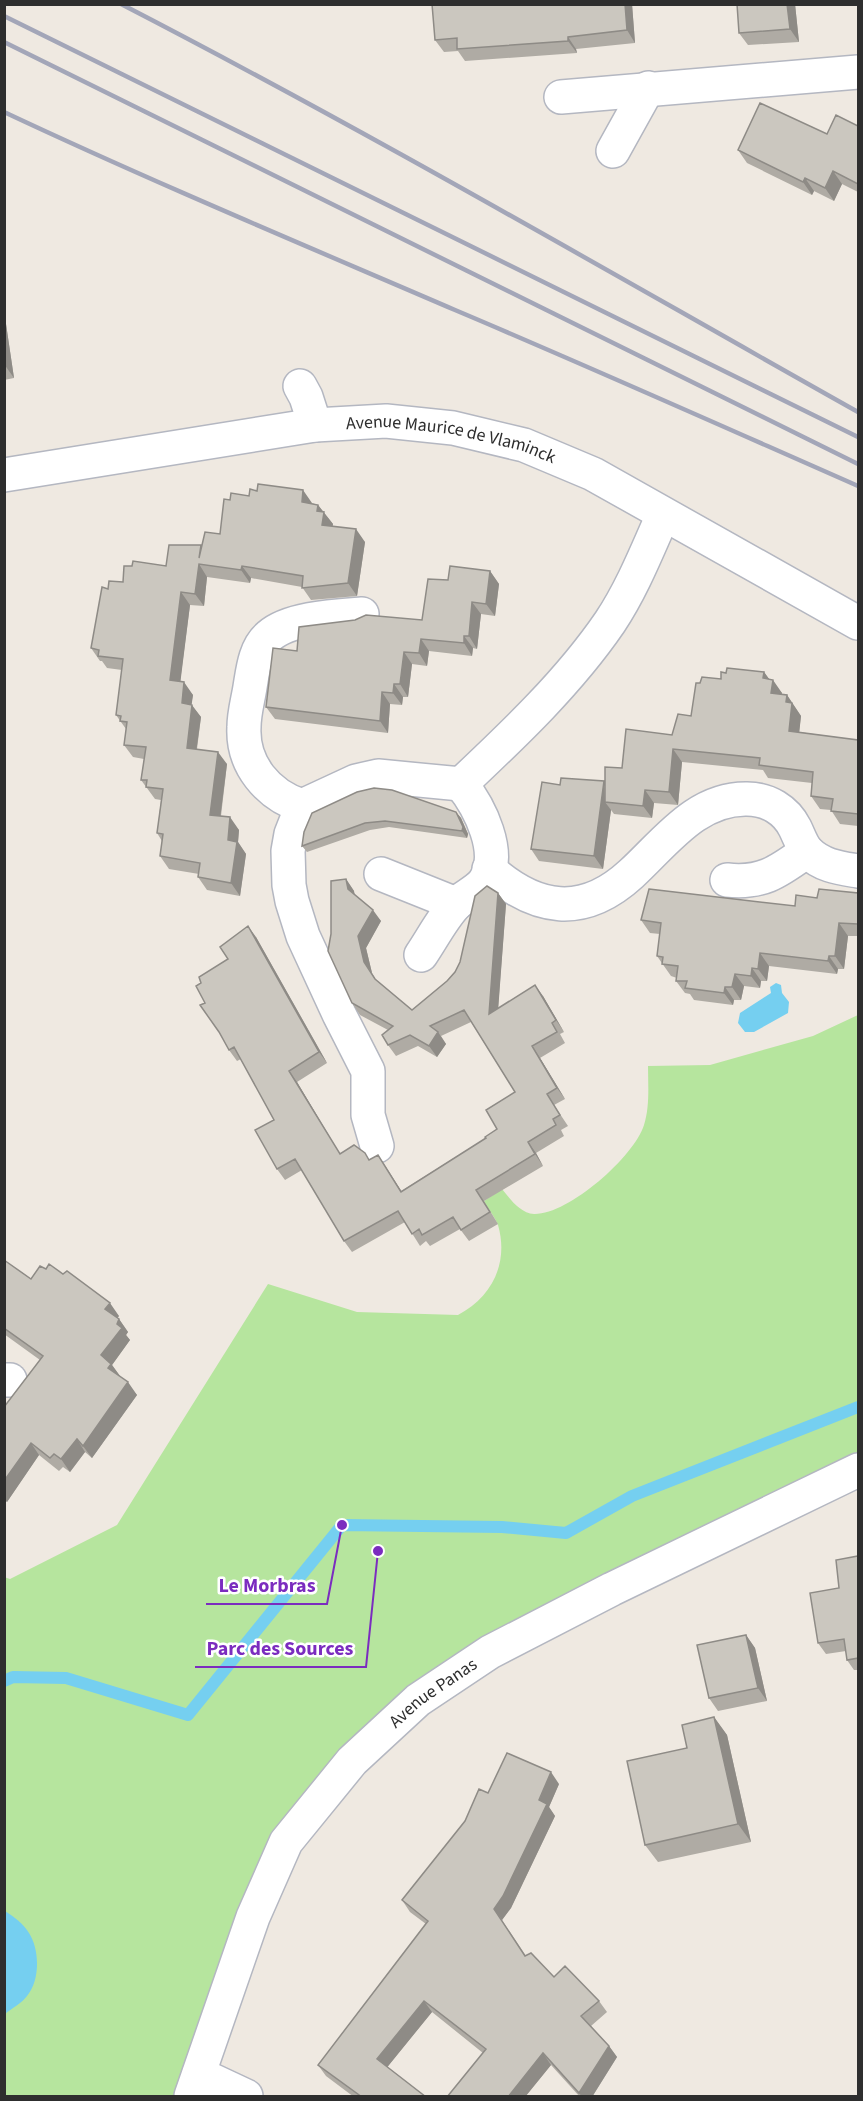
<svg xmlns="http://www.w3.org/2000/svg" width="863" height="2101" font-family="'Source Sans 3',sans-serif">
  <rect width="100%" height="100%" fill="#efe9e1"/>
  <path fill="#b6e59e" d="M858 1015V1470L490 1652 286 1842 191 2096H5L4 1577 10 1579 117 1525 268 1284 357 1312 458 1315C492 1297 509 1263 498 1225 495 1217 488 1209 484 1201L502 1189C510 1199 520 1213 534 1214 568 1215 634 1157 644 1125 650 1106 648 1085 648 1066L710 1065 813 1036Z"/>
  <path fill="#75cff0" d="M776 983 781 985 782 993 789 1002 788 1013 754 1032H745L738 1023 740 1013 771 993 770 987Z
    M5 1911C14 1917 23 1923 29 1933 40 1950 40 1981 27 1996 22 2003 12 2008 5 2014Z"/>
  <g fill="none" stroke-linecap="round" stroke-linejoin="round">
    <path stroke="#75cff0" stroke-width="12" d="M4 1681 13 1677 66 1678 188 1715 342 1525 502 1527 566 1533 632 1496 858 1407"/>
    <g stroke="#b4b7c1" stroke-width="36">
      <g id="minor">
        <path d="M561 97 858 72"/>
        <path d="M613 151 648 88"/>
        <path d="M300 386 306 397 315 425"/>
        <path id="s1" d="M4 475 315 425 386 421 453 428 524 445 593 474 858 623"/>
        <path d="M302 806C268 795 242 765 244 727 244 713 248 700 250 687 253 669 255 648 269 636 289 618 336 616 362 614"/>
        <path d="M489 869C536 911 583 918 631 874 665 843 696 798 747 799 768 799 786 810 795 828 799 836 802 846 808 852 822 866 840 868 858 871"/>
        <path d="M381 874 456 904"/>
        <path d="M727 880C763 884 779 871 807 851"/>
        <path d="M421 955C432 939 442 919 455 905 464 896 476 892 484 882 504 854 479 806 461 784 514 734 569 682 610 622 632 589 647 551 663 515"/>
        <path d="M377 1146 368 1115V1071L339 1014 303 936 292 901 289 885 288 851 291 834 302 806 356 781 378 776 461 784"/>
        <path d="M4 1380H10"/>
        <path d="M199 2074 246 2096"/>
        <path id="s2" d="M191 2096 253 1917 286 1842 352 1761 418 1700 490 1652 612 1589 858 1470"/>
      </g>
    </g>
    <use href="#minor" stroke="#fff" stroke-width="33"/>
    <path stroke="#a3a6b8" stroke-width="4.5" d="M121 4C371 133 614 275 858 412
      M4 16 858 437
      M4 42 858 464
      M4 112C153 182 304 245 455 310 590 367 724 427 858 486"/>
  </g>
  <path fill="#afaba4" d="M432 4H632L635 43 576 49 577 53 465 61 458 51 444 52 435 40Z
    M795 4 799 42 748 45 739 33Z
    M858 126V192L842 184 834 201 814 191 812 195 747 163 738 150 827 134Z
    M4 322 6 324 14 378 4 380Z
    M249 496 312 503 318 505 333 524 332 526 365 542 357 596 311 600 302 587 251 578 250 583 207 577 204 606 190 605 180 682 193 695 191 705 201 717 197 749 227 764 221 816 239 830 238 842 246 854 240 896 207 890 198 877 199 874 169 869 160 856 162 841 157 833 161 800 155 799 141 780 144 759 133 757 124 745 126 729 116 715 122 670 107 668 102 661H100L91 648 108 589 123 582 132 566H166L201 545 202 547 220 534 230 500Z
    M490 571 499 584 495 616 481 614 477 649 473 648 472 656 429 651 427 666 412 664 408 697H403L402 705 390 704 388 733 275 719 266 707 297 651 422 620 448 580Z
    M764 672 769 679 782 693 781 694 787 695 801 716 799 732 858 740V826L840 824 831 810 820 809 811 796 812 783 768 778 763 770 682 762 678 805 654 803 652 818 614 814 611 810 603 869 539 861 531 849 560 785 604 781 672 735 691 716 700 683 721 679 726 673Z
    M456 812 461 818 468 834 467 838 389 827 370 830 307 852 302 846 312 813Z
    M346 879 354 891V894L381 921 366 948 372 973 376 980 412 1010 447 981 455 972 498 893 506 904 498 1008 543 996 564 1032 560 1034 565 1043 540 1058 565 1099 554 1105 568 1126 561 1130 564 1136 536 1153 543 1166 484 1201 498 1224 469 1241 460 1229 430 1246 426 1241 420 1246 405 1222 352 1252 344 1241 302 1170 285 1180 277 1169 274 1120 241 1059 237 1061 229 1050 205 1003 201 983 256 937 327 1063 297 1082 340 1154 369 1160 378 1155 401 1191 486 1138 497 1129 515 1092 471 1022 441 1036 446 1044 437 1057 418 1046 396 1056 388 1045V1030L360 1015 352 1003Z
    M858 893V936H848L844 969H838L837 974 769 966 767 981H761L760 988 744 986 741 1000H734L733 1005 694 1000 690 994 685 993 676 981 677 978 671 976 657 956 660 934 650 933 641 920 795 906 817 898Z
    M4 1260 31 1279 119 1316 117 1318 119 1319 128 1332 126 1335 130 1340 112 1365 120 1376 137 1395 92 1458 85 1452 70 1472 63 1467 59 1471 39 1455 7 1502 4 1500V1407L40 1360 4 1334Z
    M858 1556V1670H854L847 1660 846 1651 826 1654 818 1643 839 1588Z
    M746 1635 755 1648 767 1701 718 1711 709 1698Z
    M714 1717 727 1735 751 1842 658 1862 645 1845Z
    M559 1784 549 1807 555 1816 511 1908 502 1920 526 1956 554 1977 599 2001 607 2012 591 2026 609 2046 617 2057 592 2097H580L551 2065 525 2097H447L483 2053 432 2012 387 2067 426 2097H354L326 2076 318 2065 426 1924 410 1912 402 1900 488 1793Z"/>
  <path fill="#8e8b86" d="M625 4H632L635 43 627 30Z
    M787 4H795L799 42 790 29Z
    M568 37 576 49 577 53 568 41Z
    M833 171 842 184 834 201 825 188Z
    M805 178 814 191 812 195 803 182Z
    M4 322 6 324 14 378 4 364Z
    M303 490 312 503 311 514 302 502Z
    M318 505 333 524 331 537 322 525 317 511Z
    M356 529 365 542 357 596 348 583Z
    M199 564 207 577 204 606 195 594Z
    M242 566 251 578 250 583 241 570Z
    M490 571 499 584 495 616 486 604Z
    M181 592 190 605 179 693 170 680Z
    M472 602 481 614 477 649 469 636Z
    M464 636 473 648 472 656 464 643Z
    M421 639 429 651 427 666 419 653Z
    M404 652 412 664 408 697 400 684Z
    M764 672 772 683 773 680 782 693 780 705 771 693 763 678Z
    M184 682 193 695 190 716 182 703Z
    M394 684 403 697 402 705 393 693Z
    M382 692 390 704 388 733 380 721Z
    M787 695 801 716 798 744 789 731 786 702Z
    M192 705 201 717 195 760 187 748Z
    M673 749 682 762 678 805 669 792Z
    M218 752 227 764 219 827 210 815Z
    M604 781 605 802 611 810 603 869 594 856Z
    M645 790 654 803 652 818 643 806Z
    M456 812 461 818 468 834 467 838 462 831Z
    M230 817 239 830 238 842 246 854 240 896 231 883 228 840Z
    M346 879 354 891 356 900 348 889Z
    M498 893 506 904 497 1025 489 1014Z
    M373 910 381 921 366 948 372 973 364 962 358 936Z
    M839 923 848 936 844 969 835 956Z
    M248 926 256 937 327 1063 319 1052Z
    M760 953 769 966 767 981 758 969Z
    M829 956 838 969 837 974 828 961Z
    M752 968 761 981 760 988 751 976Z
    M735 974 744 986 741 1000 732 987Z
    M535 985 543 996 564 1032 556 1020Z
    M725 987 734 1000 733 1005 724 993Z
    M438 1032 446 1044 437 1057 429 1046Z
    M532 1046 540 1058 565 1099 557 1088Z
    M289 1071 297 1082 347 1166 340 1154Z
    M528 1142 536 1153 543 1166 535 1154Z
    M378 1155 386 1167 409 1203 401 1192Z
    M110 1303 119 1316 114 1322 105 1309Z
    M119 1319 128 1332 126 1335 130 1340 112 1365 120 1376 108 1368 101 1355Z
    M128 1382 137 1395 92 1458 83 1446Z
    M77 1439 85 1452 70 1472 61 1459Z
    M31 1443 39 1455 7 1502 4 1498V1481Z
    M746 1635 755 1648 767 1701 758 1688Z
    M714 1717 727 1735 751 1842 738 1824Z
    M551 1772 559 1784 549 1807 555 1816 511 1908 502 1920 494 1909Z
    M424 2001 432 2012 385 2070 377 2059Z
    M609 2046 617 2057 592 2097H582L579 2093Z
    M543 2053 551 2065 525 2097H508Z"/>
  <path fill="#cbc7bf" stroke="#8e8b86" stroke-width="1.5" d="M432 4H625L627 30 568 37V41L457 49V38L435 40Z
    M737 4H787L790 29 739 33Z
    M760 103 827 134 836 115 858 126V184L833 171 825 188 805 178 803 182 738 150Z
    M258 484 303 490 302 502 318 505 317 511 324 512 322 525 356 529 348 583 302 588 303 576 242 566 241 570 199 564 195 594 181 592 170 680 184 682 182 703 192 705 187 748 218 752 210 815 230 817 228 840 237 842 231 883 198 877 200 863 160 856 163 834 157 833 163 789 146 787 147 780H141L146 747 124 745 127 722 120 721 121 716 116 715 123 659 98 656 99 650 91 648 102 587 108 589 109 581 123 582 124 566H132L133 561 166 566 169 545H201L199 558 205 532 220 534 224 499 230 500 231 493 249 496 250 489 257 491Z
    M450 566 490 571 486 604 472 602 469 636H464V643L421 639 419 653 404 652 400 684H394L393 693 382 692 380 721 266 707 273 648 297 651 299 627 355 620 366 615 422 620 428 579 448 580Z
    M727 668 764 672 763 678 773 680 771 693 787 695 786 702 792 703 789 731 858 740V814L831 811 833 799 811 796 813 772 759 765 760 758 673 749 669 792 645 790 643 806 605 802V767L622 768 626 729 672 735 678 714 691 716 696 683H700L702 677 721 679V672L726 673Z
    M561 778 604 781 594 856 531 849 542 782 560 785Z
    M374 788 392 790 456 812 463 827 462 831 385 821 365 823 302 846 304 832 312 813 357 792Z
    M346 879 348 889 373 910 358 936 364 962 375 979 412 1010 447 981 455 972 460 962 475 896 487 886 498 893 489 1014 535 985 556 1020 552 1023 557 1032 532 1046 557 1088 547 1094 560 1115 553 1119 556 1125 528 1142 535 1154 476 1190 490 1212 461 1230 453 1217 422 1235 419 1229 412 1234 398 1211 344 1241 295 1159 277 1169 255 1130 274 1120 234 1047 229 1050 219 1032 200 1005 205 1003 196 986 201 983 199 977 228 959 220 947 248 926 319 1052 289 1071 340 1154 354 1145 365 1153 369 1160 378 1155 401 1192 486 1138 485 1137 497 1129 486 1110 515 1092 464 1010 430 1026 438 1032 429 1046 410 1035 388 1045 382 1035 393 1026 352 1003 328 951 331 934V881Z
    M649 889 795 906 796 895 817 898 819 889 858 893V924L839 923 835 956H829L828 961 760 953 758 969 752 968 751 976 735 974 732 987H725L724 993 685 988 687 981H676L678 966 662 964 663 957 657 956 661 923 641 920Z
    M4 1260 31 1279 40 1266 46 1269 49 1264 63 1274 67 1271 110 1303 105 1309 119 1319 117 1324 122 1328 101 1355 111 1364 108 1368 128 1382 83 1446 77 1439 61 1459 54 1454 50 1458 31 1443 4 1481V1407L43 1356 4 1328Z
    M858 1556V1658L847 1660 844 1639 818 1643 810 1593 839 1588 836 1560Z
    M746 1635 758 1688 709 1698 697 1645Z
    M714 1717 738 1824 645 1845 627 1761 687 1748 682 1725Z
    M507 1753 551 1772 539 1800 547 1804 503 1896 494 1909 525 1956 531 1953 554 1977 565 1966 599 2001 581 2016 609 2046 579 2093 543 2053 508 2097H447L486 2049 424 2001 377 2059 426 2097H362L318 2065 428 1921 402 1900 465 1821 479 1789 488 1793Z"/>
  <g text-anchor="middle" stroke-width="5" stroke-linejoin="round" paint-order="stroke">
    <g font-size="18" fill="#2e2e2e" stroke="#fff">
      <text dy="6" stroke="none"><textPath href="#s1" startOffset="453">Avenue Maurice de Vlaminck</textPath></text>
      <text dy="6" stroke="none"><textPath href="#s2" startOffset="482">Avenue Panas</textPath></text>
    </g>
  </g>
  <path fill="none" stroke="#7b2cbf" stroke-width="2" d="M342 1525L327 1604H206M378 1551L366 1667H195"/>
  <g fill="#7b2cbf" stroke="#fff" stroke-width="2">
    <circle cx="342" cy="1525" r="6"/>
    <circle cx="378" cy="1551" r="6"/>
  </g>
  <g font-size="20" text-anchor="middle" font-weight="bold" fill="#7b2cbf" stroke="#fff" stroke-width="5" stroke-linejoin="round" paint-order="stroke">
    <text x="267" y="1592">Le Morbras</text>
    <text x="280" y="1655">Parc des Sources</text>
  </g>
  <rect width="863" height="2101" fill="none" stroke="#2e2e2e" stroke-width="12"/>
</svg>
